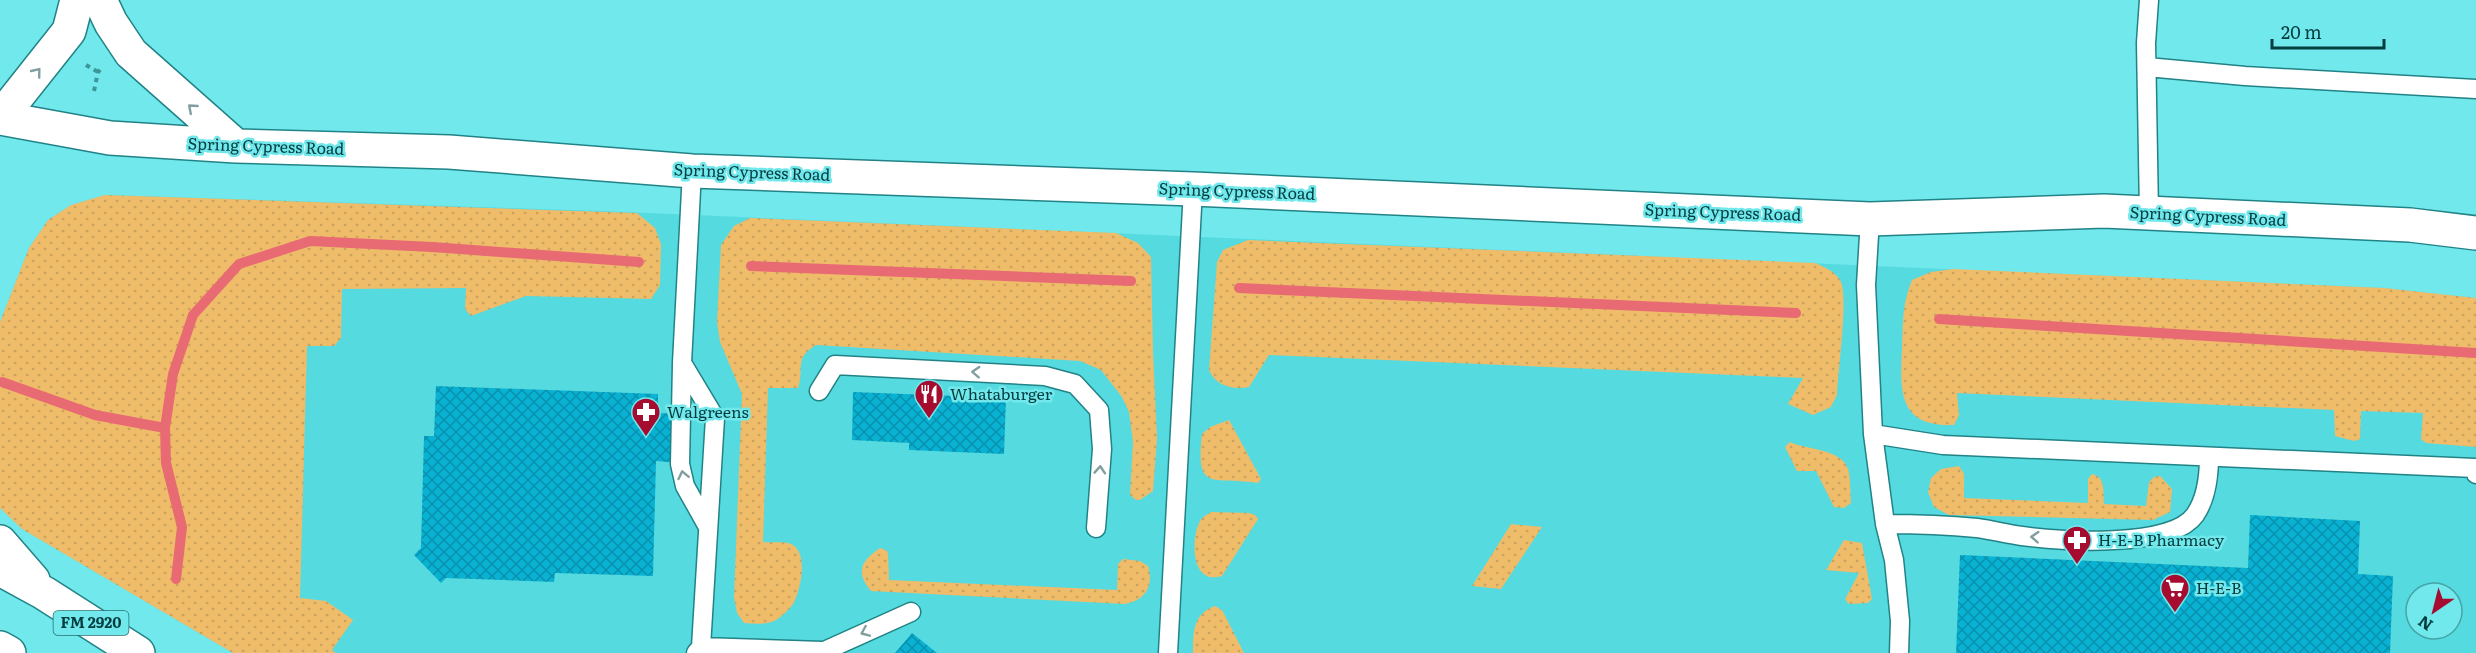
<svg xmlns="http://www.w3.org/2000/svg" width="2476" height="653" font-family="Literata,serif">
  <defs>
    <pattern id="grass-dots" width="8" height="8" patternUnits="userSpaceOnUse" patternTransform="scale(1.5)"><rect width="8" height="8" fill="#efbc6a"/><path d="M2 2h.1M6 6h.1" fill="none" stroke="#cba25d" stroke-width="1.8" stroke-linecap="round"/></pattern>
    <pattern id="building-cross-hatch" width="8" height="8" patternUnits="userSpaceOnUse" patternTransform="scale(1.5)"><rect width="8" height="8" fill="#09b1d3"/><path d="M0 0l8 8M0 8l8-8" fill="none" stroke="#0791ad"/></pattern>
  </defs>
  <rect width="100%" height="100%" fill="#71e8ec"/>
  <path fill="#55dadf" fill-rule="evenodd" d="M105 195 601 211 2384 288 2476 298V653H233L22 529 0 508V322L29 248 48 220 71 205ZM2416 593H2452V629H2416Z"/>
  <path fill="url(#grass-dots)" d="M105 195 637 213 655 228 661 244 660 285 651 299 526 296 471 316 465 309 466 288 342 289 341 338 334 346H307L300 598 326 601 353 620 332 650 336 653H233L22 529 0 508V322L29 248 48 220 71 205Z
    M750 218 1116 233 1138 243 1151 257 1153 352 1157 438 1153 491 1140 500H1136L1130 495 1133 442 1129 412 1122 397 1101 370 1080 361 816 345C793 359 805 368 798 388H768L763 542C771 543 783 541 791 544 809 552 801 590 793 604 790 609 781 617 776 620 767 625 755 624 744 623L737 613 734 597 742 394 720 342 717 322 721 245 734 226Z
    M1248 240 1815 263C1824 267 1837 272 1841 282 1848 300 1838 371 1837 395L1831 407 1813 415 1788 404 1803 378 1269 355 1249 387C1232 390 1216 386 1209 370L1217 262 1223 250Z
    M1953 269 2384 288 2476 298V447L2426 443 2421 439 2423 413 2361 411 2360 439 2354 441 2335 436 2334 410 1957 393 1959 415 1954 425C1898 427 1900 392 1902 349 1903 322 1902 305 1912 280L1931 272Z
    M1229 420 1261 479 1258 483C1213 476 1195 494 1202 434L1210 427Z
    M1790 442C1807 450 1842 449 1848 469 1851 480 1850 492 1851 503L1844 508 1834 507 1816 471H1797L1785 447Z
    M1959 466 1964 474V498L2088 503V479L2092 474C2106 477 2103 492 2104 504L2146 506 2149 482 2154 477 2160 476 2172 489 2170 512 2153 520 1949 515 1934 507 1928 492 1931 478 1941 469Z
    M1211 512 1249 513 1255 515 1258 519 1222 576C1190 586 1191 538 1200 521 1203 516 1207 515 1211 512Z
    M1511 524 1542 527 1501 589 1472 586Z
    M1844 540 1862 543 1872 599 1868 603 1849 604 1845 599 1859 573 1826 570Z
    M880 548 886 550 888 553 889 580 1117 590 1118 564 1123 559 1140 561 1148 566C1154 586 1146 600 1125 604L871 591C855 572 861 561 880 548Z
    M1215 606 1222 610 1244 653H1193C1193 632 1193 614 1215 606Z"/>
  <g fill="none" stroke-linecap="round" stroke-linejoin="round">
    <path stroke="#e86a73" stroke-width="10" d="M751 266 1131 281
      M1239 288 1796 313
      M1939 319 2476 353
      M2 382 95 415 165 428
      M176 579 182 527 166 463 165 428 173 374 193 315 239 264 310 241 432 247 639 262"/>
  </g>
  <path fill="url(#building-cross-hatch)" d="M436 386 658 394V413L681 414 679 463 656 461 653 576 555 573 554 582 446 578 441 583 414 555 421 548 424 436H434Z
    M853 392 1006 398 1004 454 909 450V443L852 440Z
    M2250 515 2360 521 2358 574 2393 576 2390 653H1956L1960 555 2248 568Z
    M912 633 937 653H895Z"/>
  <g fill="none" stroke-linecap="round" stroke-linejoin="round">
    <g stroke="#218386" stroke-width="21">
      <path id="service" d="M2149 0 2146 43 2149 213
        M2147 67 2245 76 2476 89
        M692 171 682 363 715 418 701 647 696 653
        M1870 219 1866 285 1873 434 1885 524 1894 560 1900 621 1899 653
        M682 364 680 464 685 486 708 527
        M819 391 835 365 1045 376 1075 384 1099 410 1102 449 1096 528
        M1873 434 1943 445 2475 468 2476 474
        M1885 524C1916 524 1946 525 1977 528 1992 530 2007 534 2022 536 2060 541 2171 549 2195 515 2206 499 2209 476 2209 457
        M701 647 822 651
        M820 653 911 612
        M1168 653 1193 189"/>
    </g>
    <g stroke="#218386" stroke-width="36">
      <path id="secondary" d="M100 0 111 23 131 53 236 146
        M0 118 110 138 236 146 449 152 692 171 1193 189 1870 219 2104 211 2410 225 2476 233
        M0 118 69 31 77 0"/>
    </g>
    <g stroke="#218386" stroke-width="36">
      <path id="primary" d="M0 542 33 580
        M0 569 44 593 138 653
        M0 648 9 653"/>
    </g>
    <path stroke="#3d979a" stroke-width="4" stroke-dasharray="4.5 4.5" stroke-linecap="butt" d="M86 65 98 72
      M94 91 98 72 101 69"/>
    <use href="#service" stroke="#fff" stroke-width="18"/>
    <use href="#secondary" stroke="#fff" stroke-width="33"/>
    <use href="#primary" stroke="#fff" stroke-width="33"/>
  </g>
  <defs><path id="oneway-chevron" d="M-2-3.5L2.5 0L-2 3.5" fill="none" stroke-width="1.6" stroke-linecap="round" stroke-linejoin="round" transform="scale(1.5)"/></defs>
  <g stroke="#829e9f">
    <use href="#oneway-chevron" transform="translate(37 72) rotate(-51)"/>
    <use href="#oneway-chevron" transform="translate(192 108) rotate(-139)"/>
    <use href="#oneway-chevron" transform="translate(976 372) rotate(-177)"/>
    <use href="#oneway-chevron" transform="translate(1100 470) rotate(-86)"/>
    <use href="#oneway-chevron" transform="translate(683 475) rotate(-102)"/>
    <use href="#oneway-chevron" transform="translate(2035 537) rotate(-176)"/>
    <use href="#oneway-chevron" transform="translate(865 632) rotate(157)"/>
  </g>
  <defs>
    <g id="restaurant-pin" transform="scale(1.5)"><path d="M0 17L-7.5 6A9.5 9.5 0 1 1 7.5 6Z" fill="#a60b30" stroke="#71e8ec"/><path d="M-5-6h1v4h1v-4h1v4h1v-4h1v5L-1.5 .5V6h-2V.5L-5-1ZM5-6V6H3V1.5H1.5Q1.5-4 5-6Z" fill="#fff"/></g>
    <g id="pharmacy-pin" transform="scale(1.5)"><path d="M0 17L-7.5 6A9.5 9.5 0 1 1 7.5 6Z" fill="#a60b30" stroke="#71e8ec"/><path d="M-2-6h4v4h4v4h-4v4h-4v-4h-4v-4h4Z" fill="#fff"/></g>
    <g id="supermarket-pin" transform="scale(1.5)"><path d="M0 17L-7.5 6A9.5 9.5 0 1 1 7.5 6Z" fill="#a60b30" stroke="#71e8ec"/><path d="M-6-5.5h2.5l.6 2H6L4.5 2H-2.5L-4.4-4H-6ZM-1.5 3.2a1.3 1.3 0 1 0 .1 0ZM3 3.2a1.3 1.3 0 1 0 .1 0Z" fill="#fff"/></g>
  </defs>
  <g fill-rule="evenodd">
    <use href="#restaurant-pin" x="929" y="394"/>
    <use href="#pharmacy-pin" x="646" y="412"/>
    <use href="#pharmacy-pin" x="2077" y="540"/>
    <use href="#supermarket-pin" x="2175" y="588"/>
  </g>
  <g text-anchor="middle" stroke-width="5" stroke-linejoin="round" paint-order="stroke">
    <rect fill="#71e8ec" stroke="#257073" stroke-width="1.5" x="53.5" y="611" width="75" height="24" rx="4.5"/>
    <g font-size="15" font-weight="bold" fill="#043d3f">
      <text x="91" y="628">FM 2920</text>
    </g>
    <g font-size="16" fill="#043d3f" stroke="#71e8ec">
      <text transform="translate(266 146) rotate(2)" y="6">Spring Cypress Road</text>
      <text transform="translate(752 172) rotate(2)" y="6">Spring Cypress Road</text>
      <text transform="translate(1237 191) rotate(2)" y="6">Spring Cypress Road</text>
      <text transform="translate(1723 212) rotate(2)" y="6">Spring Cypress Road</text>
      <text transform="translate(2208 216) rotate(3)" y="6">Spring Cypress Road</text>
    </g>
    <g font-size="16" fill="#043d3f" stroke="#71e8ec" text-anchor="start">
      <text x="950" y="400">Whataburger</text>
      <text x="667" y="418">Walgreens</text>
      <text x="2098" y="546">H-E-B Pharmacy</text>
      <text x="2196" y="594">H-E-B</text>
    </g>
  </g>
  <g transform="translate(2434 611) rotate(215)"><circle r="28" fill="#71e8ec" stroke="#45a4a7" stroke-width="1.5"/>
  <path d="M0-4.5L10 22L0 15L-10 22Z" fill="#a60b30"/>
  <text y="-9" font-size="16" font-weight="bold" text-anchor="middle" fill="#043d3f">N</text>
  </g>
  <path d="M2272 39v9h112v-9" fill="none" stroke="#043d3f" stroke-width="3"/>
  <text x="2281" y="39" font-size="18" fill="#043d3f" stroke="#71e8ec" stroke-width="4.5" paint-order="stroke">20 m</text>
</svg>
